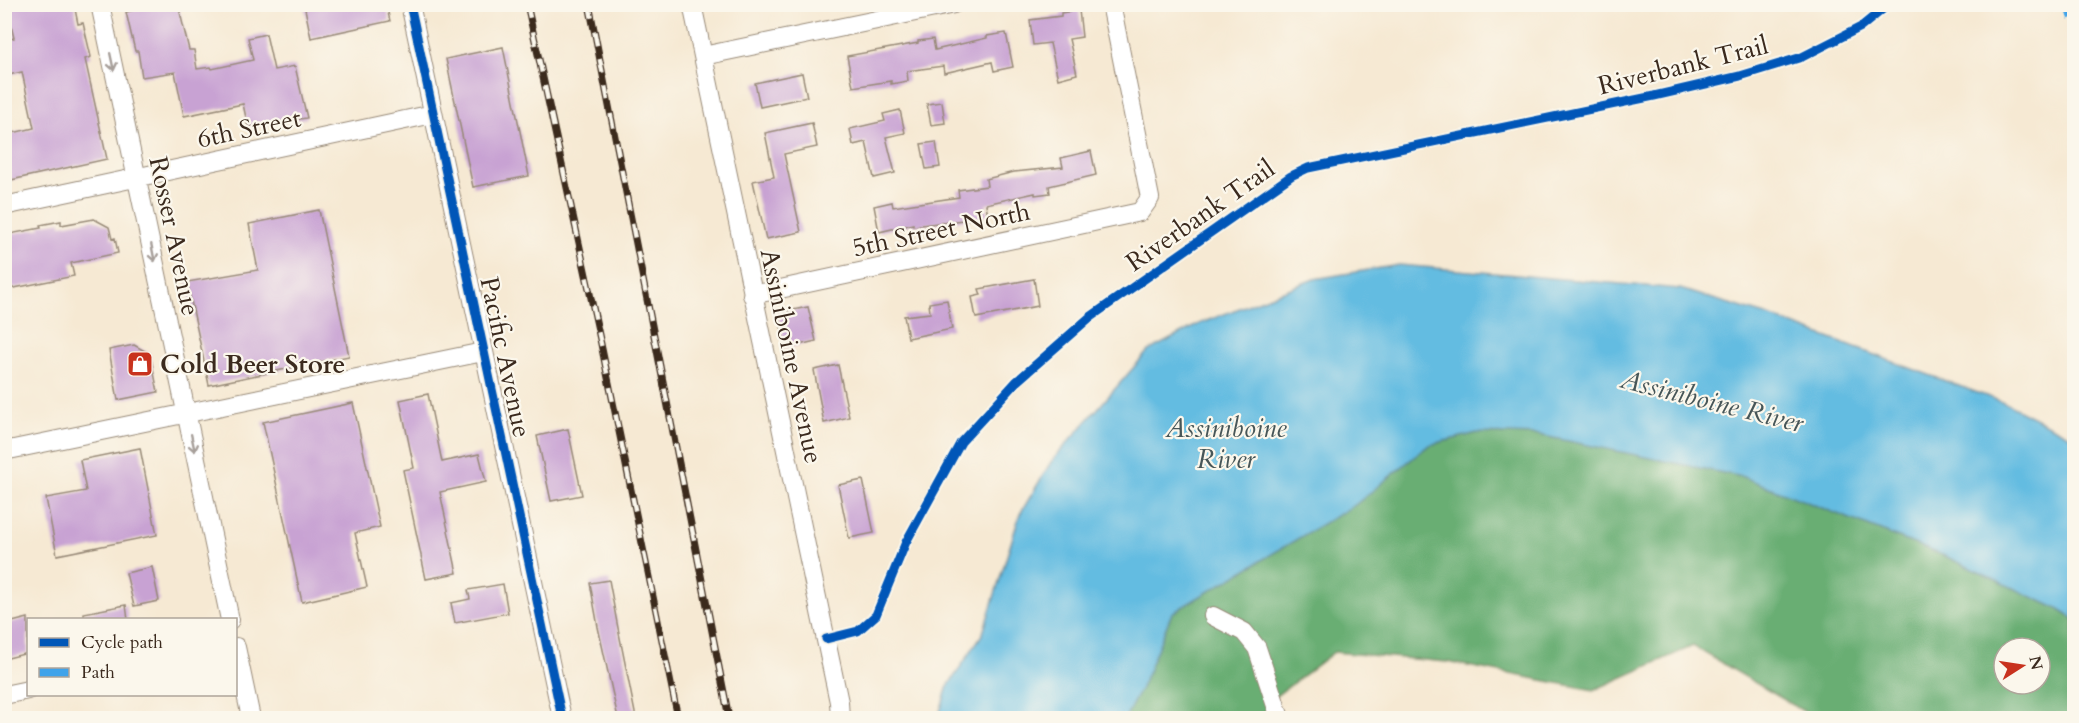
<svg xmlns="http://www.w3.org/2000/svg" width="2079" height="723" font-family="Cardo,serif">
  <rect width="100%" height="100%" fill="#fbf7ec"/>
  <filter id="ink" filterUnits="userSpaceOnUse"><feTurbulence type="fractalNoise" baseFrequency=".0167" numOctaves="2"/><feDisplacementMap in="SourceGraphic" scale="12" xChannelSelector="R" yChannelSelector="G"/><feConvolveMatrix kernelMatrix="1 2 1 2 8 2 1 2 1" color-interpolation-filters="sRGB"/></filter>
  <filter id="wash" filterUnits="userSpaceOnUse"><feTurbulence type="fractalNoise" baseFrequency=".008" numOctaves="4" result="noise"/><feDisplacementMap in="SourceGraphic" scale="24" xChannelSelector="R" yChannelSelector="G"/><feGaussianBlur stdDeviation="1.35" result="paint"/><feColorMatrix in="noise" values="0 0 0 0 0 0 0 0 0 0 0 0 0 0 0 0 0 1.4 0 .05"/><feComposite in="paint" operator="in"/></filter>
  <g filter="url(#wash)">
    <rect width="100%" height="100%" fill="#f6e9d3"/>
    <path fill="#69ae73" stroke="#526c48" stroke-width="1.5" fill-rule="evenodd" d="M1477 433 1539 435 1743 477 1945 556 2058 609 2074 619V718H1815L1693 646 1594 690 1447 662 1334 652 1268 702 1265 718H1125L1141 688 1172 613 1355 505 1429 445ZM2004 648H2040V684H2004Z"/>
    <path fill="#64bce1" stroke="#507380" stroke-width="1.5" d="M1399 265 1680 289 1766 315 2005 403 2074 438V619L2058 609 1945 556 1743 477 1539 435 1477 433 1429 445 1355 505 1172 613 1141 688 1125 718H938L948 686 983 633 1020 514 1051 462 1148 351 1199 324 1314 279Z"/>
    <g id="blocks">
      <path fill="#c8a2d3" d="M6 4H74L78 24 83 23 91 57 85 59 107 159 11 180 4 150V135L34 128 22 72 4 76V41L14 38Z
        M160 4H178L189 50H194L197 69 211 67 212 69 253 60 248 38 266 34 274 70 295 66 307 118 248 127 243 104 184 116 175 72 142 77 138 51H135L126 12Z
        M304 4H386L390 21 311 38Z
        M1079 10 1082 37 1069 39 1077 74 1058 79 1050 43 1033 45 1030 20 1061 16V13Z
        M1006 33 1013 67 994 71 992 62 944 73 943 66 907 71 908 81 891 84V81L853 87 847 56 918 43V41L933 39 935 50 987 38V36Z
        M503 47 529 176 473 187 446 59Z
        M802 73 807 97 760 107 755 83Z
        M942 102 945 123 931 125 927 104Z
        M900 110 905 133 886 137 895 173 874 178 866 142 853 145 850 129 885 121 883 114Z
        M812 123 817 147 784 154 801 232 766 239 753 181 774 177 765 133Z
        M936 142 940 167 926 169 921 144Z
        M1091 151 1096 175 1049 186 1050 193 1035 195V193L986 204 988 217 913 226V224L879 232 874 206 892 202 893 207 959 197 958 190 987 186 986 179 1014 172 1063 167 1061 158Z
        M319 210 349 356 209 385 187 282 258 270 249 224Z
        M94 219 109 227 112 239 115 238 118 253 71 263 74 276 4 290V235L41 228 40 225 61 221V225Z
        M1034 279 1038 306 976 318 972 297 981 295 979 289Z
        M947 300 952 329 908 338 904 316 930 313 929 303Z
        M808 307 816 341 786 348 778 313Z
        M134 345 150 354 158 392 118 400 109 350Z
        M838 365 849 417 824 423 814 370Z
        M428 394 442 462 479 454 486 482 440 492 457 573 426 579 403 470 414 468 400 400Z
        M353 403 380 527 355 533 367 587 302 602 263 422Z
        M568 429 582 495 551 501 537 436Z
        M140 448 157 535 57 555 46 498 86 491 80 460Z
        M863 480 874 533 849 538 838 485Z
        M152 567 159 601 134 606 126 573Z
        M609 580 617 623 636 718H618L598 627 590 583Z
        M503 584 508 613 455 623 451 603 470 599 468 590Z
        M126 605 128 620H84V613Z
        M28 618V653L4 659V624Z"/>
    </g>
  </g>
  <g filter="url(#ink)">
    <use href="#blocks" fill-opacity="0" stroke="#988a78" stroke-width="1.5"/>
    <g fill="none" stroke-linecap="round" stroke-linejoin="round">
      <g stroke="#988a78" stroke-width="20">
        <path id="minor" d="M100 4 230 620
          M410 4 562 718
          M692 4 839 702 840 718
          M703 56 954 4
          M4 206 433 114
          M752 295 1140 212 1150 198 1111 4
          M4 451 483 352
          M1213 616 1244 632 1257 648 1280 718
          M236 647 251 718
          M4 695 28 690"/>
      </g>
      <use href="#minor" stroke="#fff" stroke-width="18"/>
      <g stroke="#3b2a1e" stroke-width="7">
        <path id="rail" d="M527 4 601 344 678 718
          M589 4 729 718"/>
      </g>
      <use href="#rail" stroke="#fbf7ec" stroke-width="4.5" stroke-dasharray="14" stroke-linecap="butt"/>
      <path stroke="#3fa3ea" stroke-width="8" stroke-dasharray="15 8" stroke-linecap="butt" d="M2067 4 2074 24"/>
      <g stroke="#fbf7ec" stroke-width="13">
        <path id="cycleway" d="M410 4 562 718
          M826 639 858 631 876 615 906 542 961 442 1016 382 1089 318 1291 176 1308 168 1654 96 1740 76 1802 57 1861 27 1889 4"/>
      </g>
      <use href="#cycleway" stroke="#0057b8" stroke-width="9"/>
    </g>
    <defs><path id="oneway-shaft" d="M-6 0H5M1.5-3L5.5 0L1.5 3" fill="none" stroke-width="1.6" stroke-linecap="round" stroke-linejoin="round" transform="scale(1.5)"/></defs>
    <g stroke="#a79f9a">
      <use href="#oneway-shaft" transform="translate(112 62) rotate(78)"/>
      <use href="#oneway-shaft" transform="translate(153 253) rotate(79)"/>
      <use href="#oneway-shaft" transform="translate(193 443) rotate(78)"/>
    </g>
  </g>
  <defs>
    <g id="shop-square" transform="scale(1.35)"><rect x="-9" y="-9" width="18" height="18" rx="4" fill="#c8321e" stroke="#fbf7ec"/><path d="M-5-2.5h2.3a2.7 3.5 0 0 1 5.4 0H5L5.5 6h-11ZM-1.5-2.5h3a1.5 2.3 0 0 0-3 0Z" fill="#fff"/></g>
  </defs>
  <g fill-rule="evenodd">
    <use href="#shop-square" x="140" y="364"/>
  </g>
  <g text-anchor="middle" stroke-width="4.5" stroke-linejoin="round" paint-order="stroke">
    <g font-size="26" fill="#3b2a1e" stroke="#fbf7ec">
      <text transform="translate(1683 65) rotate(-14)" y="9">Riverbank Trail</text>
      <text transform="translate(249 128) rotate(-12)" y="9">6th Street</text>
      <text transform="translate(1200 215) rotate(-35)" y="9">Riverbank Trail</text>
      <text transform="translate(941 229) rotate(-12)" y="9">5th Street North</text>
      <text transform="translate(175 236) rotate(78)" y="9">Rosser Avenue</text>
      <text transform="translate(792 356) rotate(78)" y="9">Assiniboine Avenue</text>
      <text transform="translate(506 357) rotate(78)" y="9">Pacific Avenue</text>
    </g>
    <g font-size="26" font-weight="bold" fill="#3b2a1e" stroke="#fbf7ec" text-anchor="start">
      <text x="160" y="373">Cold Beer Store</text>
    </g>
    <g font-size="27" font-style="italic" fill="#475658" stroke="#fbf7ec">
      <text transform="translate(1712 401) rotate(14)" y="9">Assiniboine River</text>
      <text x="1226" y="437">Assiniboine<tspan x="1226" dy="31">River</tspan></text>
    </g>
  </g>
  <rect width="2079" height="723" fill="none" stroke="#fbf7ec" stroke-width="24"/>
  <rect x="27" y="618" width="210" height="78" fill="#fbf7ec" stroke="#aea59a" stroke-width="1.5"/>
  <rect x="39" y="638" width="30" height="9" fill="#0057b8" stroke="#aea59a" stroke-width="1.5"/>
  <text x="81" y="648" font-size="18" fill="#3b2a1e">Cycle path</text>
  <rect x="39" y="668" width="30" height="9" fill="#3fa3ea" stroke="#aea59a" stroke-width="1.5"/>
  <text x="81" y="678" font-size="18" fill="#3b2a1e">Path</text>
  <g transform="translate(2022 666) rotate(78)"><circle r="28" fill="#fbf7ec" stroke="#aea59a" stroke-width="1.5"/>
  <path d="M0-4.5L10 22L0 15L-10 22Z" fill="#c8321e"/>
  <text y="-9" font-size="16" font-weight="bold" text-anchor="middle" fill="#3b2a1e">N</text>
  </g>
</svg>
